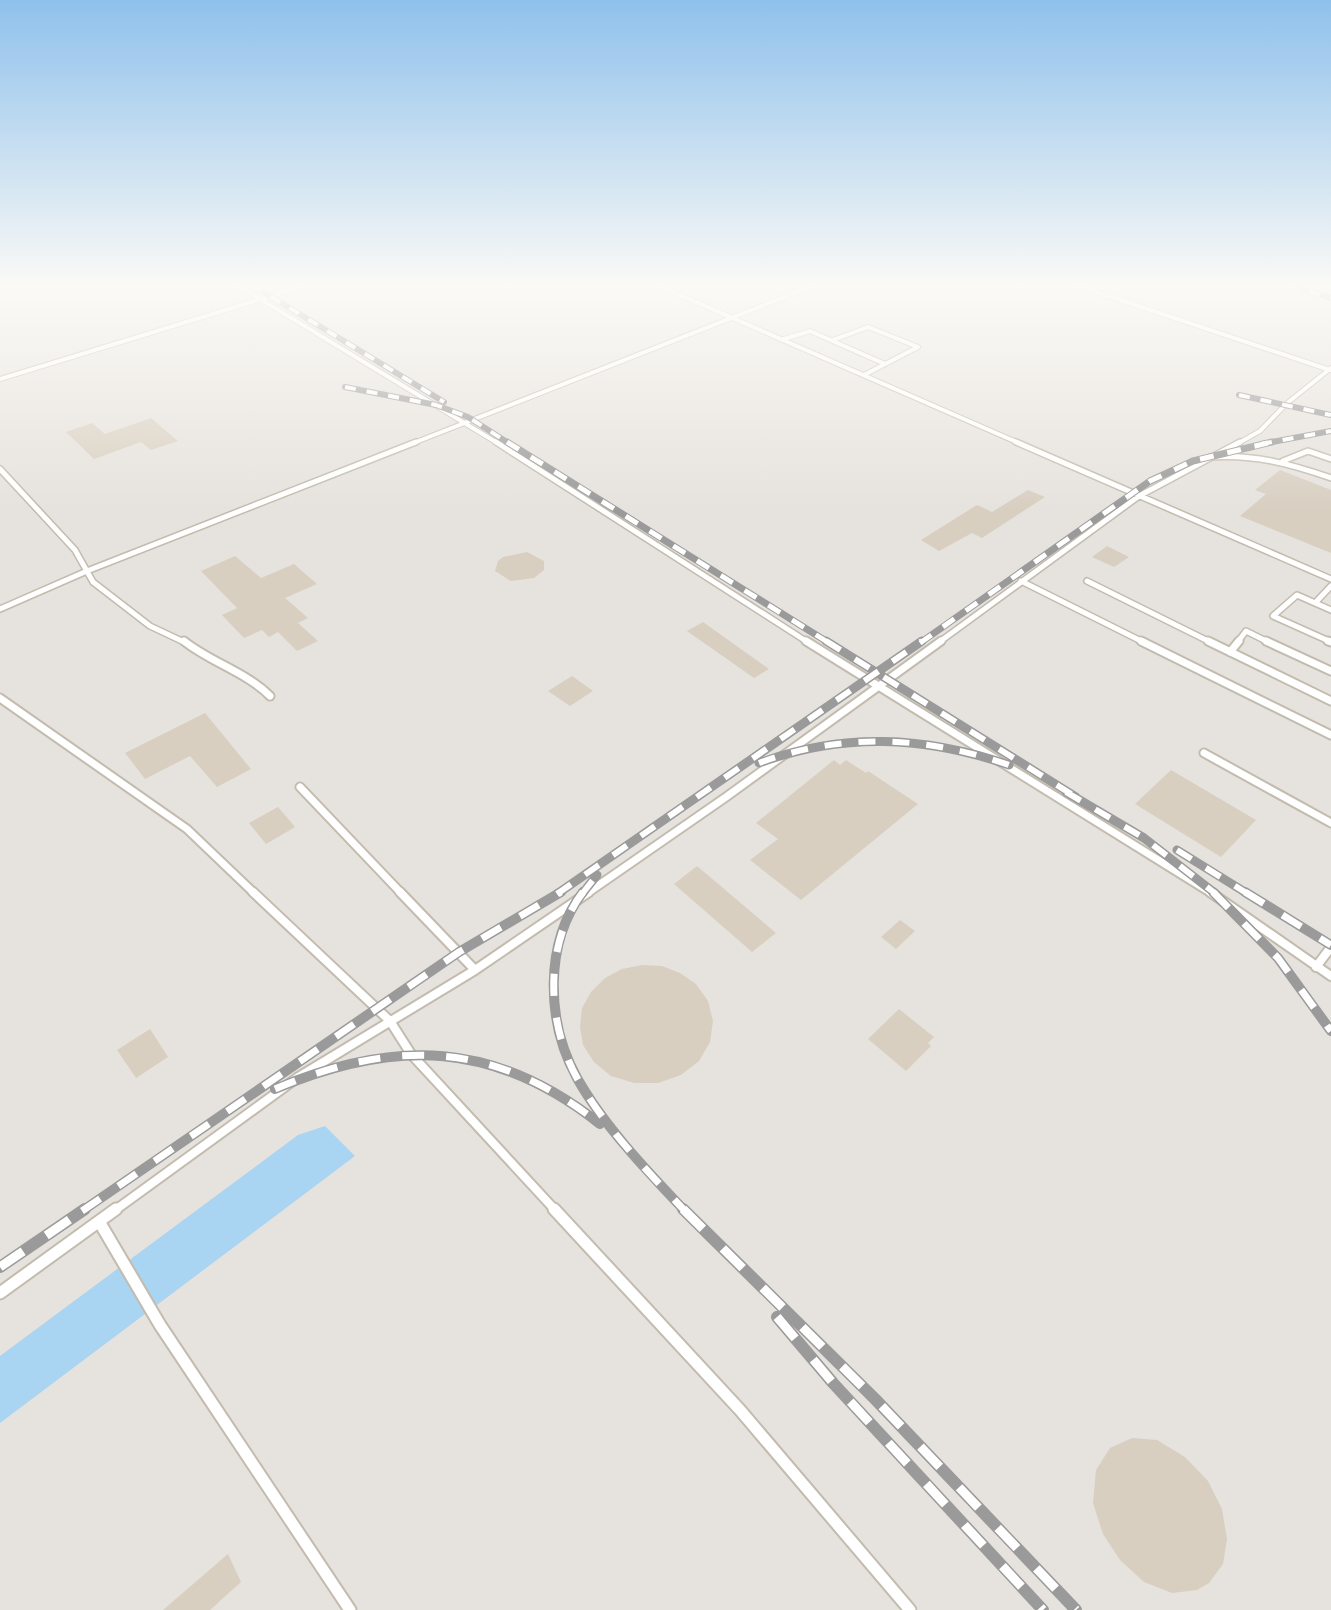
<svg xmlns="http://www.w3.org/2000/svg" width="1331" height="1610" font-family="Cabin,sans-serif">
  <rect width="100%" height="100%" fill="#f6f3ec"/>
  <path fill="#e6e2dd" d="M0 285H1331V1610H0Z"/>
  <path fill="#a9d4f2" d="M325 1126 355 1156 0 1423V1356L298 1135Z"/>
  <path fill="#d8cfc1" d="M151 418 178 441 151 450 141 442 94 459 66 432 92 423 105 434Z
    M1280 470 1331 490V553L1240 516 1266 494 1255 490Z
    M1028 490 1045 497 982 538 972 533 939 551 921 540 977 505 992 512Z
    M1107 546 1129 557 1114 567 1092 557Z
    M527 552 544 561V570L534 578 511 581 495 571 498 561 503 557Z
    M235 556 261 578 294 564 317 584 285 598 308 618 298 623 318 641 297 651 278 632 269 637 262 630 244 638 222 615 237 608 201 571Z
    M703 622 769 669 754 678 687 631Z
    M572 676 593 691 570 706 548 691Z
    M205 713 251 769 217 787 190 756 145 779 125 753Z
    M834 760 840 765 846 760 866 773 868 771 918 804 801 900 750 860 778 839 756 823Z
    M1171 770 1256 820 1221 857 1135 804Z
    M278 807 295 827 266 844 249 823Z
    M697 866 776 933 752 952 674 884Z
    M900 920 915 931 896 949 881 937Z
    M642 965 662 966 680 973 696 984 708 1001 713 1021 710 1042 699 1061 681 1075 658 1083H634L611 1076 594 1062 583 1045 580 1027 582 1008 591 992 605 978 622 969Z
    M899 1009 934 1037 928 1043 931 1046 906 1071 868 1039Z
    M150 1029 168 1057 136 1078 117 1050Z
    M1132 1438 1157 1440 1185 1457 1208 1481 1222 1509 1227 1539 1223 1564 1209 1583 1197 1590 1172 1593 1144 1582 1120 1560 1103 1534 1093 1503 1096 1470 1110 1448Z
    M228 1554 241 1582 210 1610H163Z"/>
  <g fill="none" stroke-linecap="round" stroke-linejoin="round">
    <g stroke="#c2bbae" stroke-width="6">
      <path id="lane-far4" d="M237 285 499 444
        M657 285 1021 444
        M1076 285 1330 370
        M784 339 810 331 885 364
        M833 340 868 327 918 347 864 375
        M0 379 307 285
        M411 444 815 285
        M1237 444 1260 431 1286 404 1331 368"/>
    </g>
    <g stroke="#c2bbae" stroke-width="8">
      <path id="lane-far3" d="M496 442 809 643
        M1016 442 1331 579
        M1211 457C1254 454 1291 464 1331 478
        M1283 461 1308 451 1331 459
        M0 469 75 550 93 582 150 626 186 643
        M1021 581 1145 643
        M1087 581 1212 643
        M1315 603 1331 586
        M0 609 87 571 416 442
        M1331 610 1297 595 1273 616 1331 642
        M938 643 1139 496 1240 442
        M1237 643 1246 631 1270 643"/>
    </g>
    <g stroke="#c2bbae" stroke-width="11">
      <path id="lane-far2" d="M184 641C210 662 246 672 270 696
        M806 641 1213 894
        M1141 641 1331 735
        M1208 641 1331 701
        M1266 641 1331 671
        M1328 641 1331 642
        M1230 652 1239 641
        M0 698 187 829 255 894
        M1204 753 1331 823
        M300 787 402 894
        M586 894 726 797 941 641"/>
    </g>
    <g stroke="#c2bbae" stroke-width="12">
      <path id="lane-far1" d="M253 892 390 1021 411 1054 556 1211
        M400 892 475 970
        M1210 892 1331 976
        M1316 967 1331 947
        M114 1211 297 1078 475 970 589 892"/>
    </g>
    <g stroke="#c2bbae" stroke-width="15">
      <path id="lane" d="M554 1209 740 1410 910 1610
        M100 1223 160 1325 350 1610
        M0 1293 116 1209"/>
    </g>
    <use href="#lane-far4" stroke="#fff" stroke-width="4"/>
    <use href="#lane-far3" stroke="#fff" stroke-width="5"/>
    <use href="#lane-far2" stroke="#fff" stroke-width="7"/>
    <use href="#lane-far1" stroke="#fff" stroke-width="8"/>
    <use href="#lane" stroke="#fff" stroke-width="11"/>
    <g stroke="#9a9a9a" stroke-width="6">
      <path id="rail-far4" d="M252 285 444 402
        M1288 285 1331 298
        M345 387 436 405 468 417 510 444
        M1239 395 1331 415
        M1261 444 1331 431"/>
    </g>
    <g stroke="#9a9a9a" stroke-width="7">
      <path id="rail-far3" d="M507 442 829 643
        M920 643 1150 481 1193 461 1272 442"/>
    </g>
    <g stroke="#9a9a9a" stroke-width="9">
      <path id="rail-far2" d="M826 641 1076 797
        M759 763C843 732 925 736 1009 765
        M1066 792 1144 838 1216 894
        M1177 850 1248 894
        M557 894 922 641
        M582 894 597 875"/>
    </g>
    <g stroke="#9a9a9a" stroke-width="10">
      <path id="rail-far1" d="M583 892C544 943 546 1022 577 1078 604 1126 647 1171 685 1211
        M1213 892 1278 958 1331 1031
        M1245 892 1331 945
        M275 1089C396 1038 495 1041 600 1124
        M82 1211 459 952 561 892"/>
    </g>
    <g stroke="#9a9a9a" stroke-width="12">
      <path id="rail" d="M683 1209 875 1399 1076 1610
        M0 1267 85 1209
        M777 1317 833 1383 1043 1610"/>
    </g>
    <use href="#rail-far4" stroke="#fff" stroke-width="4" stroke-dasharray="11" stroke-linecap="butt"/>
    <use href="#rail-far3" stroke="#fff" stroke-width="5" stroke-dasharray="14" stroke-linecap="butt"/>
    <use href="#rail-far2" stroke="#fff" stroke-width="6" stroke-dasharray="17" stroke-linecap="butt"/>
    <use href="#rail-far1" stroke="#fff" stroke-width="7" stroke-dasharray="22" stroke-linecap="butt"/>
    <use href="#rail" stroke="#fff" stroke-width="9" stroke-dasharray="28" stroke-linecap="butt"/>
  </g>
  <linearGradient id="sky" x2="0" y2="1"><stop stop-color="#8fc1ec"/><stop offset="0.56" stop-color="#fbfaf6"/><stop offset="1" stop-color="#fbfaf6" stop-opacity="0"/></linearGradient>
  <rect width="1331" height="510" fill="url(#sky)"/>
</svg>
